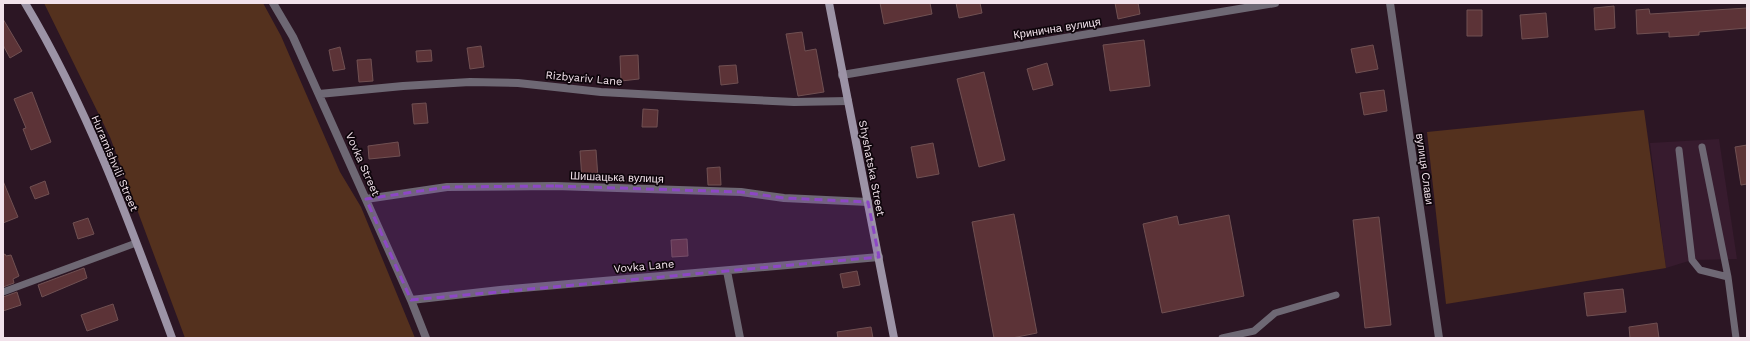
<svg xmlns="http://www.w3.org/2000/svg" width="1750" height="341" font-family="'Work Sans',sans-serif">
  <rect width="100%" height="100%" fill="#2c1624"/>
  <path fill="#371b2e" d="M1719 139 1737 259 1692 260 1666 268 1650 143Z"/>
  <path fill="#54311e" d="M44 3H263L281 36 340 172 361 207 415 338H185L110 137Z
    M1644 110 1666 268 1446 304 1427 132Z"/>
  <path fill="#5c3337" stroke="#705052" d="M880 3H930L932 14 884 24Z
    M956 3H980L982 13 959 18Z
    M1115 3H1138L1140 14 1118 19Z
    M1614 6 1615 28 1595 30 1594 8Z
    M1747 8V28L1699 32V35L1669 37V32L1637 34 1636 10 1649 9 1650 14Z
    M1467 10H1482V36H1467Z
    M1546 13 1548 37 1522 39 1520 15Z
    M3 19 22 51 10 58 3 45Z
    M802 32 805 51 816 49 824 92 798 96 786 34Z
    M1144 40 1150 86 1110 91 1103 45Z
    M1373 45 1378 69 1356 73 1351 49Z
    M481 46 484 67 470 69 467 48Z
    M340 47 345 69 333 71 329 50Z
    M431 50 432 61 417 62 416 51Z
    M638 55 639 79 621 81 620 56Z
    M371 59 373 81 359 82 357 60Z
    M1047 63 1053 85 1033 90 1027 69Z
    M736 65 738 83 721 85 719 66Z
    M984 72 1005 160 979 167 957 79Z
    M1384 90 1387 111 1364 115 1360 93Z
    M32 92 51 142 31 150 23 129 26 128 14 99Z
    M426 103 428 123 414 124 412 104Z
    M643 109 658 110 657 127H642Z
    M398 142 400 156 369 159 368 146Z
    M933 143 939 174 917 178 911 147Z
    M1747 145V184L1741 185 1735 147Z
    M596 150 598 178 582 179 580 151Z
    M720 167 721 185H708L707 168Z
    M3 181 18 217 3 223Z
    M45 181 49 194 35 199 30 187Z
    M1014 214 1037 333 1012 338H994L972 222Z
    M1229 215 1244 296 1162 313 1143 224 1177 216 1179 225Z
    M1379 217 1391 325 1365 328 1353 220Z
    M88 218 94 234 78 239 73 223Z
    M687 239 688 256 672 257 671 240Z
    M5 254 6 256 11 255 19 276 13 279 14 283 3 287V255Z
    M84 268 87 278 42 297 38 285Z
    M857 271 860 285 843 288 840 274Z
    M1623 289 1626 312 1587 316 1584 293Z
    M17 292 21 305 3 311V297Z
    M113 304 118 320 87 331 81 315Z
    M1657 323 1659 338H1630L1629 327Z
    M871 327 873 338H838L837 332Z"/>
  <g fill="none" stroke-linecap="round" stroke-linejoin="round">
    <path stroke="#6e6874" stroke-width="7" d="M1702 147 1728 277
      M1679 150 1692 260 1700 270 1728 277 1736 338
      M3 292 136 243
      M1222 338 1254 331 1275 313 1336 295"/>
    <path stroke="#6e6874" stroke-width="8" d="M273 3 293 37 411 300 426 338
      M1390 3 1439 338
      M842 75 1275 3
      M319 94 403 86 470 82 518 83 601 92 694 97 794 102 848 101
      M366 199 447 187 555 186 741 192 784 198 868 202
      M727 271 740 338
      M411 300 500 290 879 257"/>
    <path stroke="#9c93a6" stroke-width="8" d="M25 3C88 108 130 224 172 338
      M829 3 894 338"/>
  </g>
  <path fill="#8d47c6" fill-opacity="0.2" stroke="#8d47c6" stroke-width="3" stroke-dasharray="8 5" stroke-linejoin="round" d="M555 186 741 192 784 198 868 202 879 257 411 300 366 199 447 187Z"/>
  <g text-anchor="middle" stroke-width="3.5" stroke-linejoin="round" paint-order="stroke">
    <g font-size="11" fill="#f2e2eb" stroke="#0e050b">
      <text transform="translate(1057 28) rotate(-9)" y="4">Кринична вулиця</text>
      <text transform="translate(584 78) rotate(5)" y="4">Rizbyariv Lane</text>
      <text transform="translate(115 163) rotate(67)" y="4">Huramishvili Street</text>
      <text transform="translate(363 164) rotate(66)" y="4">Vovka Street</text>
      <text transform="translate(872 168) rotate(79)" y="4">Shyshatska Street</text>
      <text transform="translate(1425 169) rotate(82)" y="4">вулиця Слави</text>
      <text transform="translate(617 177) rotate(2)" y="4">Шишацька вулиця</text>
      <text transform="translate(644 266) rotate(-5)" y="4">Vovka Lane</text>
    </g>
  </g>
  <rect width="1750" height="341" fill="none" stroke="#f2e2eb" stroke-width="8"/>
</svg>
